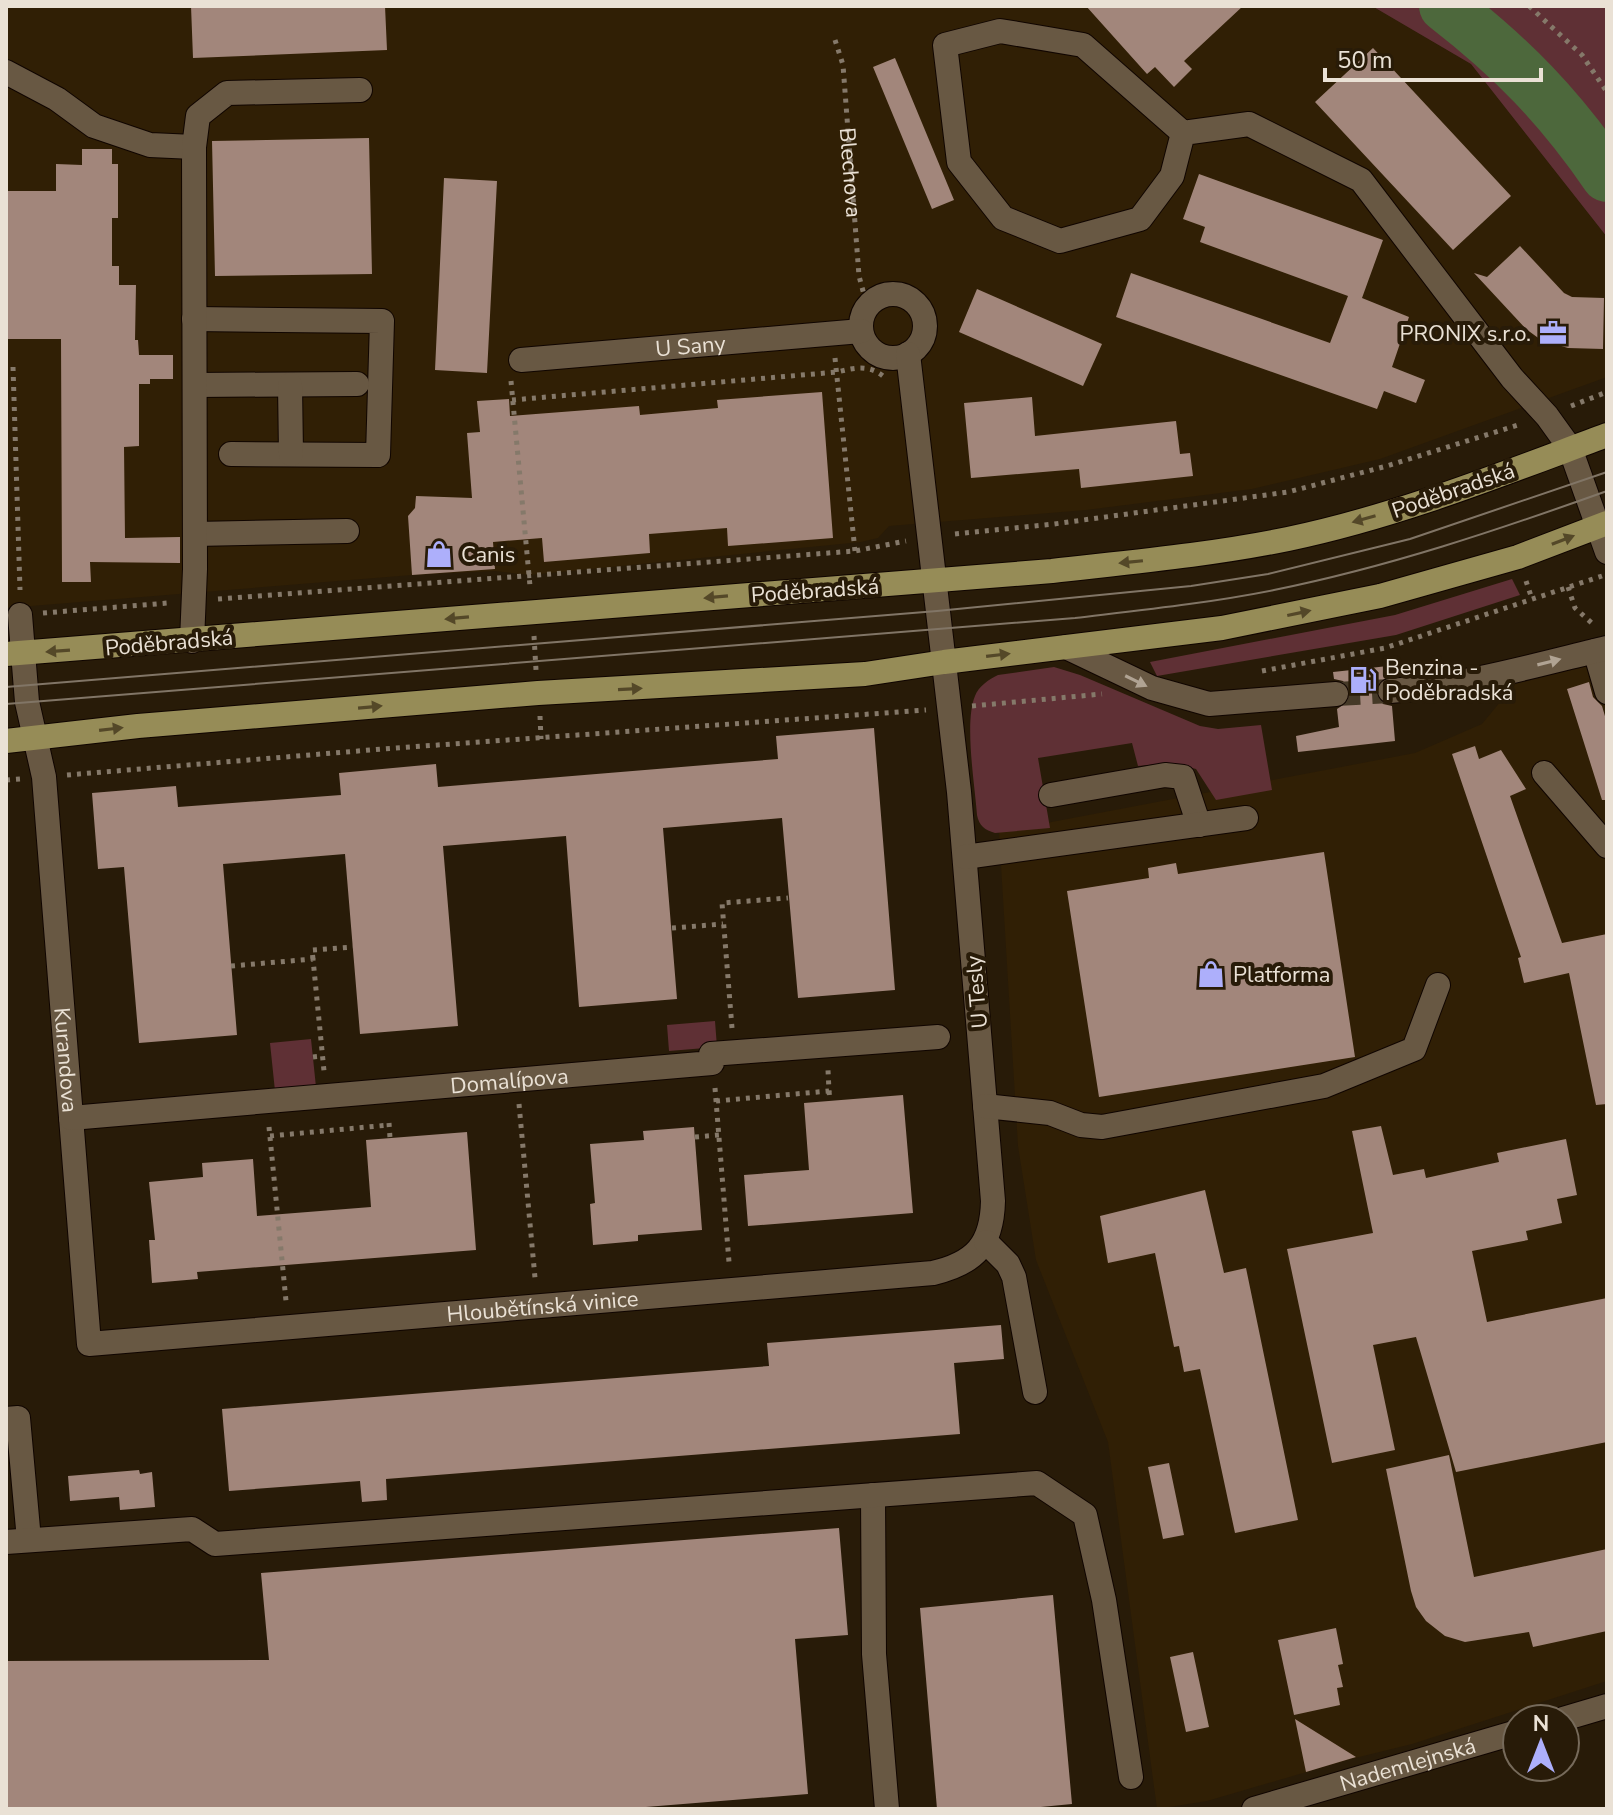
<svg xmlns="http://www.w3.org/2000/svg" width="1613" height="1815" font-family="'Nunito Sans',sans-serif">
  <rect width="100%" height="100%" fill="#281b08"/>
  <path fill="#301f05" d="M6 6H1372L1471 64 1607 237V377L1380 459 1252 489 1086 510 889 526 878 538 861 542 529 575 495 571 412 575 6 608Z
    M1607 661V1681L1412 1744 1351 1759 1207 1801 1157 1809 1108 1442 1036 1260 1018 1146 999 832 1415 753 1482 724 1515 684Z"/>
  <path fill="#5f3035" d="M1372 6H1607V237L1471 64Z
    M1512 579 1520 595 1396 635 1157 676 1150 662 1395 615Z
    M1054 667 1080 675 1200 726 1218 729 1261 725 1272 790 1216 800 1196 769 1171 763 1138 766 1132 743 1038 758 1050 828 995 833C985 830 979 826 977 815 975 786 964 722 975 696 978 687 989 679 998 675Z
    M715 1021 717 1047 669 1051 667 1025Z
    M311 1039 316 1087 275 1091 270 1043Z"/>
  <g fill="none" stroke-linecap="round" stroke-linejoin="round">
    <path stroke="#4d683c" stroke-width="52" d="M1445 6C1512 58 1559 106 1607 176"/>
  </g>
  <path fill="#a2867b" d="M191 6H385L387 50 193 58Z
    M1086 6H1243L1184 61 1192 69 1174 87 1155 67 1147 74Z
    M1373 48 1511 196 1453 250 1315 102Z
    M895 58 954 200 932 209 873 67Z
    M369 138 372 274 215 276 212 141Z
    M82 149H112V164H118V218H112V266H119V285H136L135 340H138L139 355H173V379H150V384H139V446L124 447 125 538 180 537V563L90 562 91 582H62L61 339H6V191H56V164L82 165Z
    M1199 174 1383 240 1362 298 1409 317 1392 367 1425 380 1416 403 1384 391 1377 409 1116 317 1131 273 1330 343 1348 296 1200 242 1205 227 1183 219Z
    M444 178 497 181 487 373 435 370Z
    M1520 246 1564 293 1572 297 1604 298 1603 349 1568 348 1541 340 1526 329 1474 273 1487 277Z
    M977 289 1102 344 1083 386 959 332Z
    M822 392 833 538 728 546 727 528 649 534 650 553 544 562 542 538 493 542 495 569 412 575 408 516 415 508 416 496 472 498 467 433 480 432 477 401 509 399 510 416 639 406 640 415 718 408 717 400Z
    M1032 397 1035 436 1176 421 1180 454 1190 453 1193 476 1081 488 1079 469 971 478 964 403Z
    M1388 666 1389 676 1377 684 1375 693 1383 704 1392 706 1395 741 1298 752 1296 736 1339 727 1337 709 1349 701 1351 692 1343 681 1334 679 1333 672Z
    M1589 682 1593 697 1602 706 1607 723V800H1602L1567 689Z
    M874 728 895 990 798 998 782 818 663 828 677 999 579 1007 566 836 443 846 458 1026 360 1034 345 854 223 864 237 1035 139 1043 124 867 98 869 92 793 176 786 178 807 341 795 339 773 436 764 438 787 560 777 778 759 776 736Z
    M1475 746 1479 759 1501 750 1526 789 1510 796 1562 943 1607 934V1104L1596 1105 1569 973 1524 983 1518 958 1521 957 1452 754Z
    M1324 852 1355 1057 1099 1097 1067 891 1149 878 1148 868 1176 863 1178 874Z
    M903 1095 913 1213 748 1226 744 1175 809 1170 804 1103Z
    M1381 1126 1393 1175 1424 1169 1426 1178 1499 1162 1497 1153 1566 1139 1577 1195 1557 1199 1562 1223 1526 1231 1528 1240 1472 1251 1487 1322 1607 1298V1442L1456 1472 1416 1337 1373 1345 1395 1450 1332 1463 1287 1249 1373 1233 1352 1131Z
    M694 1127 702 1230 638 1235V1241L593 1245 590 1204 595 1203 590 1144 644 1140 643 1131Z
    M467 1132 476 1250 197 1272 198 1279 152 1283 149 1240H155L149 1182 203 1177 202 1163 253 1159 257 1216 371 1207 366 1140Z
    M1205 1190 1224 1273 1246 1268 1298 1520 1235 1533 1200 1369 1184 1372 1179 1346 1174 1347 1155 1253 1108 1263 1100 1216Z
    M1001 1325 1004 1359 954 1363 960 1434 386 1479 387 1500 362 1502 360 1481 229 1491 222 1409 769 1366 767 1343Z
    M1449 1455 1474 1577 1607 1549V1631L1533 1647 1529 1632 1465 1642 1445 1636 1426 1621 1416 1607 1411 1591 1386 1469Z
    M1169 1463 1184 1535 1163 1539 1148 1467Z
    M139 1470 140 1474 152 1472 155 1507 120 1510 119 1497 70 1501 68 1476Z
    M839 1528 848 1635 795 1639 808 1794 621 1809H6V1661L269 1660 261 1573Z
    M1053 1595 1072 1804 1020 1809H937L920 1608Z
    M1336 1628 1343 1664 1338 1665 1343 1687 1337 1688 1340 1705 1294 1715 1278 1640Z
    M1193 1652 1209 1727 1186 1732 1170 1657Z
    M1295 1719 1356 1757 1306 1772Z"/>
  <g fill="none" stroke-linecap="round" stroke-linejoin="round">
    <path stroke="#453927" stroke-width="24" stroke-dasharray="24 12" stroke-linecap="butt" d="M1336 694 1390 691"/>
    <g stroke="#100500" stroke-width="26">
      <g id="minor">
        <path d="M6 72 57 99 94 126 150 145 194 147"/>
        <path d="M1183 133 1172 176 1140 219 1060 241 1003 218 959 162 945 45 1000 31 1083 45 1183 133 1249 124 1361 180 1512 378 1547 416 1570 448 1607 552"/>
        <circle cx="893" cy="326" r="32"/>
        <path d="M194 319 382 321 378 455 231 454"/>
        <path id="s2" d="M521 360 861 331"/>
        <path d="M195 385 357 384"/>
        <path d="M290 385 291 454"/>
        <path d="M195 534 347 531"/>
        <path id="s3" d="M20 615 27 702 44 777 89 1344 933 1273C975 1263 992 1245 993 1201L959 792 908 354"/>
        <path d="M192 641 195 569 194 147 198 116 227 93 360 90"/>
        <path d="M1066 647 1152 688 1209 704 1336 694"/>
        <path d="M1595 651 1607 692"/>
        <path d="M1390 691C1465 686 1535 665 1607 648"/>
        <path d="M1544 773 1607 846"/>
        <path d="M1051 795 1165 775 1183 777 1199 825"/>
        <path d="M965 857 1246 818"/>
        <path d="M985 1106 1050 1113 1081 1125 1102 1127 1324 1086 1414 1049 1438 985"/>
        <path id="s4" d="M71 1118 712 1063 711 1054 938 1037"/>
        <path d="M986 1242 1008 1264 1014 1277 1035 1392"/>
        <path d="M6 1419 18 1418 29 1540"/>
        <path d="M873 1495 874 1654 887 1809"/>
        <path d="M6 1542 192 1529 215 1544 1037 1483 1085 1515 1104 1600 1131 1777"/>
        <path d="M1563 1719 1607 1706"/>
        <path id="s5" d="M1254 1809 1517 1732"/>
      </g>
    </g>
    <g stroke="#100500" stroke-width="26">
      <path id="major" d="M6 654 1052 571C1131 562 1210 555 1288 539 1398 516 1502 474 1607 435
        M6 741 138 726 538 693 865 674 944 662 1222 628 1380 596 1518 557 1607 523"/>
    </g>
    <g stroke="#85796a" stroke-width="5" stroke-dasharray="4 6" stroke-linecap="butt">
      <path d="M1529 6 1582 55 1607 92"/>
      <path id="s1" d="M835 40 843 65 859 276 867 306"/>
      <path d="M835 358 855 551"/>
      <path d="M13 367 20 590"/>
      <path d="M511 381 530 586"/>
      <path d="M512 400 837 372C854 368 868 364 883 376"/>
      <path d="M1571 406 1607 392"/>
      <path d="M955 534 1054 524 1288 492 1387 466 1521 424"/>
      <path d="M1526 581 1532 599"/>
      <path d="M1568 587 1575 608 1594 625"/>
      <path d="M218 599 855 551 906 541"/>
      <path d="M43 613 168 603"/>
      <path d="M534 636 536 670"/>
      <path d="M1262 671 1385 648 1602 576"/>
      <path d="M972 706 1102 694"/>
      <path d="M540 716 541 739"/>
      <path d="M67 775 382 749 926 710"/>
      <path d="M6 780 21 779"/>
      <path d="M672 928 723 924"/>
      <path d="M313 959 312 950 353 947"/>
      <path d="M231 966 313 959 324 1071"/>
      <path d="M732 1028 722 903 788 898"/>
      <path d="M313 1057 322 1056"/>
      <path d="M715 1088 729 1262"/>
      <path d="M829 1091 830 1101"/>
      <path d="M716 1101 829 1091 828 1070"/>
      <path d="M519 1104 535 1278"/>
      <path d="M389 1123 390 1138"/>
      <path d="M269 1127 286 1301"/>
      <path d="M270 1136 389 1125"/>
      <path d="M695 1137 719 1135"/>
    </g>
    <use href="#minor" stroke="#685843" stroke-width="24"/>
    <use href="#major" stroke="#968c57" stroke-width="24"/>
    <path stroke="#817566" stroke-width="2" d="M6 687 937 611 1191 586 1268 574 1410 539 1607 472
      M6 704 1075 618C1142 610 1209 603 1274 590 1388 567 1498 530 1607 491"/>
  </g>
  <defs><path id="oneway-solid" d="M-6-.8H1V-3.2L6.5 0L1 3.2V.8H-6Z" transform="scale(2)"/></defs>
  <g fill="#544828">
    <use href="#oneway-solid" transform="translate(1364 519) rotate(164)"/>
    <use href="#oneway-solid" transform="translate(1563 540) rotate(-21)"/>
    <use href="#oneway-solid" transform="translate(1131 562) rotate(174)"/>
    <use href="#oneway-solid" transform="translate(716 597) rotate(175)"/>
    <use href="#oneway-solid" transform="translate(1299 613) rotate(-12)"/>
    <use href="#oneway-solid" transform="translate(457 618) rotate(175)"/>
    <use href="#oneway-solid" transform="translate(58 651) rotate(176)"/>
    <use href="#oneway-solid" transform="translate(998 655) rotate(-7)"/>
    <use href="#oneway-solid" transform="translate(630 689) rotate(-3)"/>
    <use href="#oneway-solid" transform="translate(370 707) rotate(-5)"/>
    <use href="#oneway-solid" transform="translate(111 729) rotate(-7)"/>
  </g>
  <g fill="#b0a393">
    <use href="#oneway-solid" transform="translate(1549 662) rotate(-14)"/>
    <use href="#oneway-solid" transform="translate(1136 681) rotate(26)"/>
  </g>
  <defs>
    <g id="office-bare" transform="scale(2.16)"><path d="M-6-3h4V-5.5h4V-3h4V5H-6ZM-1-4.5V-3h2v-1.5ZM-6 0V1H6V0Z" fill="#adaffb" stroke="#281b08" stroke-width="2.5" paint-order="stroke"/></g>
    <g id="shop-bare" transform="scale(2.16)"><path d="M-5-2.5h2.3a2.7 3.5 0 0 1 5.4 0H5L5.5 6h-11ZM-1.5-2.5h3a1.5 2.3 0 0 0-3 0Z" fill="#adaffb" stroke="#281b08" stroke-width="2.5" paint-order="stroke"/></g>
    <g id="fuel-bare" transform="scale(2.16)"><path d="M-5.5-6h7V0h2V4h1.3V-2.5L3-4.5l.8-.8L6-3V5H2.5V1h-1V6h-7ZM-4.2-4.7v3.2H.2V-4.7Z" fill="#adaffb" stroke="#281b08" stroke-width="2.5" paint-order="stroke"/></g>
  </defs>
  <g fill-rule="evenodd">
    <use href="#office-bare" x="1553" y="333"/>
    <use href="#shop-bare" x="439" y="554"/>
    <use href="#fuel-bare" x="1363" y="680"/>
    <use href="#shop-bare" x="1211" y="974"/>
  </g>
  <g text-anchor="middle" stroke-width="8" stroke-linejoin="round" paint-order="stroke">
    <g font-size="22" fill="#eae1d5" stroke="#281b08">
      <text dy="8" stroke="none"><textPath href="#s1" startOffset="134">Blechova</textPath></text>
      <text dy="8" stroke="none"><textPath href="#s2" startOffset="170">U Sany</textPath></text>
      <text transform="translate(1453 490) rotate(-19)" y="8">Poděbradská</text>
      <text transform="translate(815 590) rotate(-4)" y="8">Poděbradská</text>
      <text transform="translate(169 642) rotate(-5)" y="8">Poděbradská</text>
      <text transform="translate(976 992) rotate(-95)" y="8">U Tesly</text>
      <text dy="8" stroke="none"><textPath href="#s3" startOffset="448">Kurandova</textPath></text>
      <text dy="8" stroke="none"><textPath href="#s4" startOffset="440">Domalípova</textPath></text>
      <text dy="8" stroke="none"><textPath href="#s3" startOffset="1188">Hloubětínská vinice</textPath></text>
      <text dy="8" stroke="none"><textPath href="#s5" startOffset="160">Nademlejnská</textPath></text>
    </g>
    <g font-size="22" fill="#eae1d5" stroke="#281b08" text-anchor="start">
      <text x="1531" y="341" text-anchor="end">PRONIX s.r.o.</text>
      <text x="461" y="562">Canis</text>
      <text x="1385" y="675">Benzina -<tspan x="1385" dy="25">Poděbradská</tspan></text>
      <text x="1233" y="982">Platforma</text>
    </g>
  </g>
  <rect width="1613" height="1815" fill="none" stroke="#eae1d5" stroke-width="16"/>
  <g transform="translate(1541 1743)"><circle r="38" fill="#281b08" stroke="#766a5a" stroke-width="2"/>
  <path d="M0-6L14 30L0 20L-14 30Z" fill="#adaffb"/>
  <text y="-12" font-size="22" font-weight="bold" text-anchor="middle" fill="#eae1d5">N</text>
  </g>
  <path d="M1325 68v12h216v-12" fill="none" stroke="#eae1d5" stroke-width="4"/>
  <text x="1337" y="68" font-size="24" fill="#eae1d5" stroke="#281b08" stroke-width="6" paint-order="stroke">50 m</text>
</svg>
